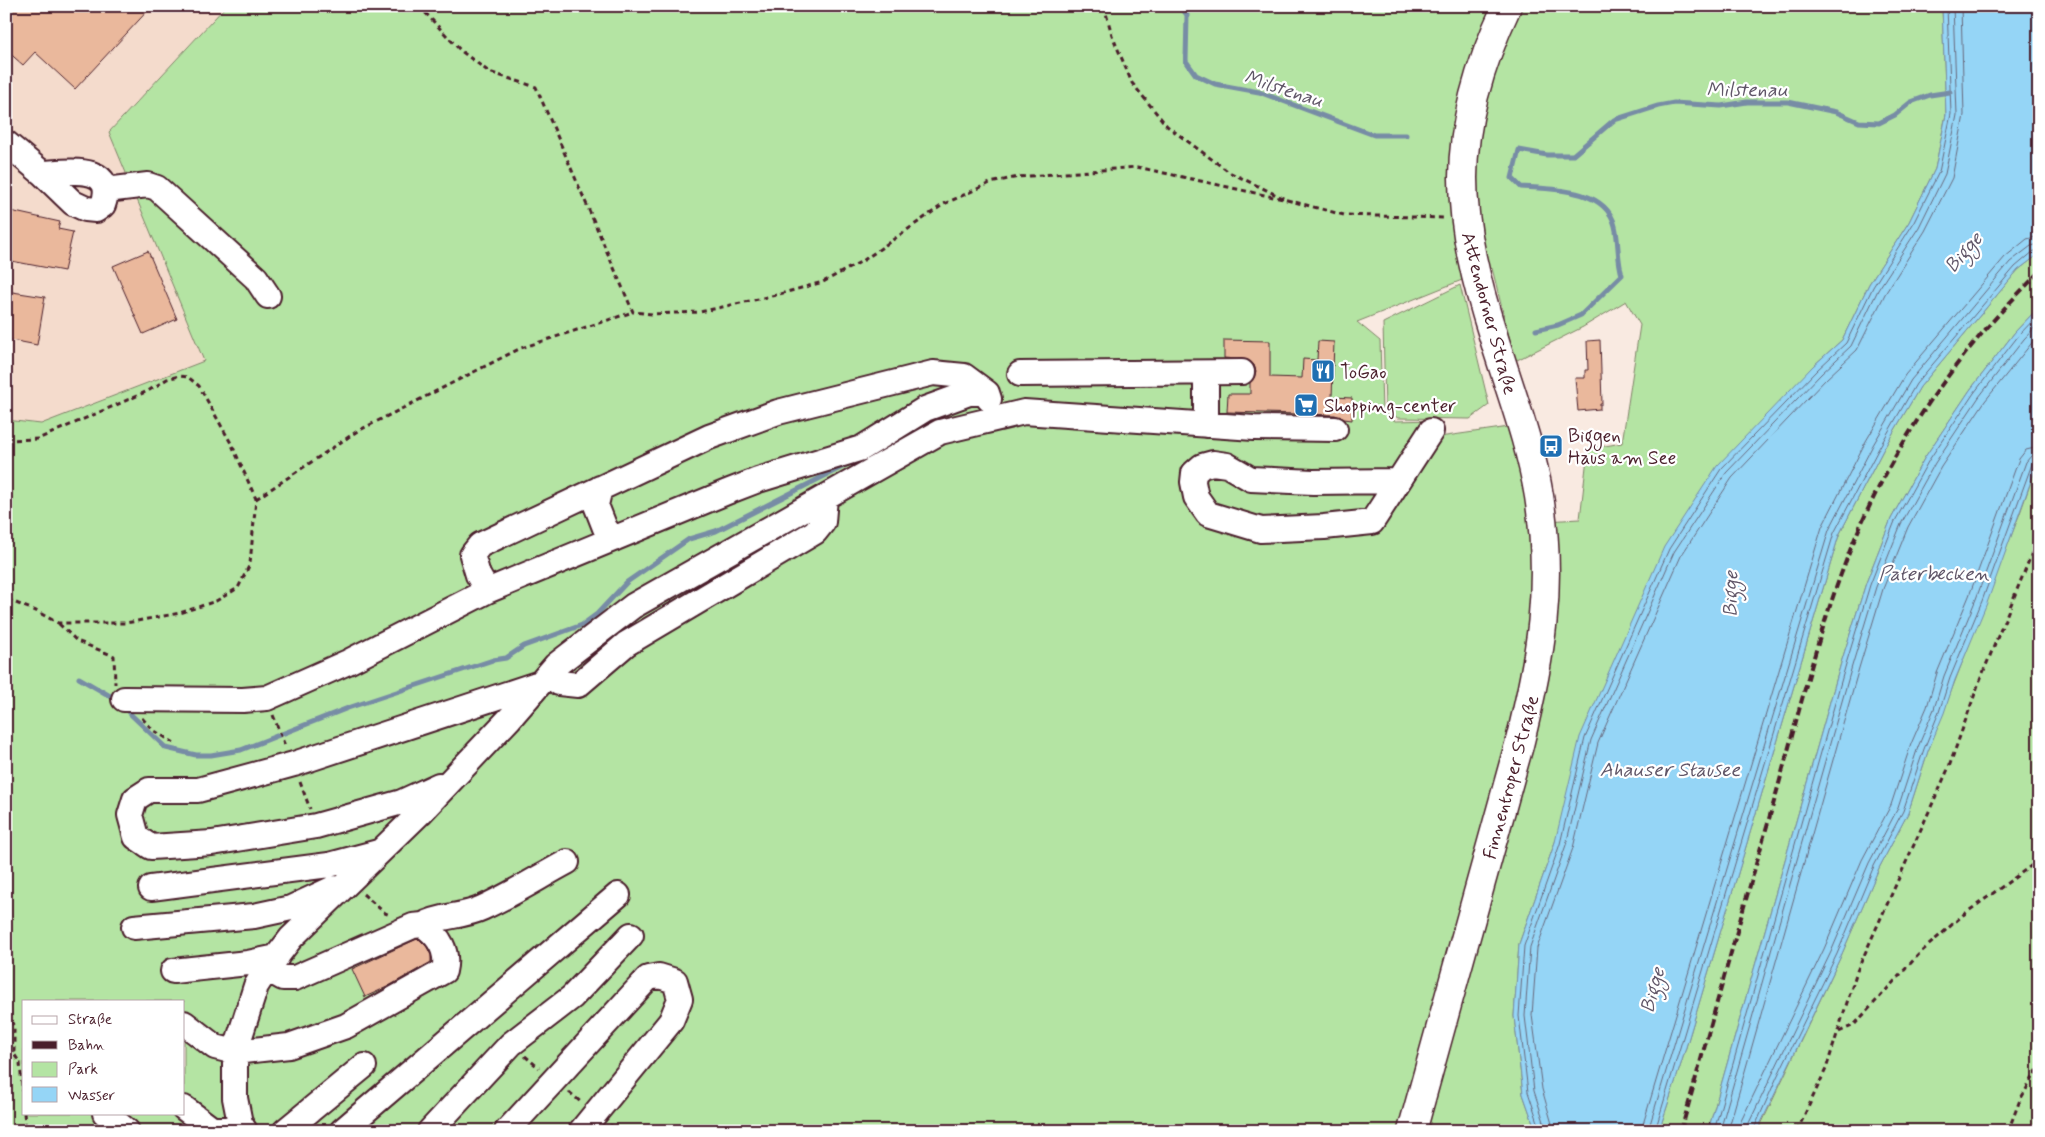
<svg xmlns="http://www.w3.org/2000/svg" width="2045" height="1137" font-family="Mynerve,sans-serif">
  <rect width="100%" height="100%" fill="#f9eae1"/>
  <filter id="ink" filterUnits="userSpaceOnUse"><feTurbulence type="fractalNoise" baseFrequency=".02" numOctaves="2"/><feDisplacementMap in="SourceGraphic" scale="10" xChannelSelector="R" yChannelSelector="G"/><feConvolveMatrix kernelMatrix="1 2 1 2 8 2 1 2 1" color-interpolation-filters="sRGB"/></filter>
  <g filter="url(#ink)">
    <path fill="#f4dbcc" d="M6 6H226L109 132 204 361 41 424 6 420Z"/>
    <path fill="#b4e4a3" stroke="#7f8267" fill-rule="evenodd" d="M226 6H1942L1946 114 1935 169 1909 222 1869 284 1842 340 1813 366 1555 842 1519 944 1514 1016 1523 1094 1536 1131H6V420L41 424 204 361 109 132ZM1492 268 1515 361 1583 327 1626 301 1640 325 1622 443 1588 449 1580 519 1529 522 1527 479 1509 427 1439 437 1436 420 1395 421 1382 411 1380 341 1357 322ZM24 1001H184V1113H24Z
      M2039 254V307L2015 332 1970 390 1925 457 1891 519 1866 583 1841 663 1708 1131H1659L1681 1064 1839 535 1883 450 1920 387 2018 270Z
      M1460 285 1489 405 1470 419 1398 418 1385 410 1383 323Z
      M2039 459V1131H1758L1841 956 1879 868 1908 813 1928 751 2020 513Z"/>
    <path fill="#95d5f6" stroke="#778ca5" d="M1942 6H2039V254L2018 270 1920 387 1883 450 1839 535 1681 1064 1659 1131H1536L1523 1094 1514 1016 1519 944 1555 842 1580 737 1664 547 1717 466 1813 366 1842 340 1869 284 1909 222 1935 169 1946 115Z
      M2039 307V459L1987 603 1955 680 1944 713 1928 751 1908 813 1879 868 1841 956 1757 1131H1708L1841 663 1866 583 1891 519 1925 457 1970 390 2015 332Z"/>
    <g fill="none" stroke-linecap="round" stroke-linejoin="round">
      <path stroke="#68687c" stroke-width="1" d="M1541 1131 1528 1092 1519 1016 1524 946 1560 844 1585 738 1669 549 1721 469 1817 370 1846 343 1873 287 1913 224 1939 172 1951 114 1947 6
        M1547 1131 1534 1091 1525 1016 1530 947 1566 845 1591 740 1674 552 1726 473 1821 374 1851 346 1878 290 1919 227 1945 174 1957 115 1953 6
        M1554 1131 1542 1089 1532 1015 1537 948 1573 848 1598 743 1681 556 1732 478 1826 379 1857 350 1885 294 1925 231 1952 178 1964 115 1961 6
        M1641 1131 1822 527 1866 441 1905 375 2005 257 2027 239 2039 236
        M1648 1131 1829 530 1873 445 1911 380 2010 262 2031 246 2039 244
        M1655 1131 1834 533 1879 448 1916 384 2015 267 2034 251 2039 250
        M1714 1131 1846 664 1870 585 1895 521 1929 460 1974 393 2019 335 2039 314
        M1720 1131 1852 666 1876 587 1901 524 1935 463 1979 397 2024 339 2039 323
        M1728 1131 1859 668 1883 589 1908 527 1941 467 1985 401 2039 334
        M1740 1131 1741 1121 1824 949 1862 860 1891 805 1911 744 1927 707 1937 673 1969 596 2019 459 2026 450 2039 447
        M1747 1131 1748 1125 1831 952 1869 863 1898 808 1918 747 1934 709 1944 676 1976 599 2026 462 2031 456 2039 454
        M1753 1131 1777 1077 1837 954 1874 866 1903 811 1924 749 1939 712 1950 678 1982 601 2032 464 2034 461 2039 460"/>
      <path stroke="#778ca5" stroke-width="5" d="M1180 6 1187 15 1186 61 1196 75 1215 84 1259 92 1374 135H1406
        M1536 330 1558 325 1581 315 1622 275C1617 259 1619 242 1615 226 1606 188 1551 189 1521 187L1512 178 1519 150 1547 155H1573L1614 120 1658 106 1674 103 1721 106 1747 102H1788L1836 112 1859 122 1879 123 1895 115 1911 102 1930 95 1950 92
        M900 438 931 424
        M79 678 117 700
        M123 707 166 748 196 755H211L241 750 348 708 493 660 506 658 524 646 582 625 597 614 627 582 689 539 716 531 850 463"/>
    </g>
    <path fill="#eab89c" stroke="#4a1f2b" d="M6 6H152L75 89 35 52 23 65 6 50Z
      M6 210 60 222 58 229 73 232 64 271 6 260Z
      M148 251 177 319 143 334 113 266Z
      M6 291 45 297 37 345 6 339Z
      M1224 340 1270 341V377L1302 378 1303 359 1317 360 1318 341 1334 342 1332 397 1352 398V420L1344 419 1335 415 1227 412 1228 394H1250V382L1254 378 1256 371 1254 365 1248 360 1224 358Z
      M1600 340 1602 404H1600V409L1578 411 1575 378H1585V370H1588L1587 341Z
      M417 939H419L427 947 431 955V962L387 987 365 997 352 969Z"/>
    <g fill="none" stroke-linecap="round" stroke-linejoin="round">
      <g stroke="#4a1f2b" stroke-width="28">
        <path id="minor" d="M6 143 42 173 73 203 86 209 96 210 103 205C118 163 66 172 42 173
          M106 190 148 185 157 188 256 278 268 296
          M1206 373V425
          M1020 374 1242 372
          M1398 481 1313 482 1251 479 1227 465 1213 463 1202 466 1194 473 1193 482 1196 497 1208 514 1261 530 1324 527 1372 522 1431 431
          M600 488 596 505 605 528 614 539
          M487 591 478 575 472 555 480 545 709 437 778 412 933 373 964 376 987 393 989 399
          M549 674 559 683 578 685 626 644 815 532 823 522 825 497
          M124 699 243 700 267 698 348 662 487 591 727 492 758 480 862 448 925 409 969 393H987
          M439 785 402 802 316 826 212 843 151 847 136 837 130 815 135 799 149 790H198L294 764 540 683
          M151 888 329 865 378 852
          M423 925C441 915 463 917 482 908 511 895 539 877 567 862
          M134 927 254 916 291 908 334 888
          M173 971 248 963 277 957
          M184 1023 215 1047 235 1052 289 1046 346 1026 444 971C449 951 439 936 423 925L413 926 295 978H283L267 969
          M184 1108 212 1129H228L240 1123
          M105 1113 127 1131
          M245 1131 240 1123 235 1098V1052L256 986 267 969 291 938 420 813 510 718 556 665 633 606 940 432 1024 412 1254 428 1335 429
          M285 1131 364 1066
          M342 1131 618 895
          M430 1131 511 1044 572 997 631 935
          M507 1131 648 978 659 976 675 981 680 999 671 1021 581 1131"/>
      </g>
      <g stroke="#4a1f2b" stroke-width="31">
        <path id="major" d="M1412 1131 1519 745C1541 657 1553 587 1539 496 1530 441 1509 388 1493 335 1477 285 1463 231 1463 178 1463 119 1482 59 1507 6"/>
      </g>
      <path stroke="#4a1f2b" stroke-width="3" stroke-dasharray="5 4" stroke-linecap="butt" d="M419 6 461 51 489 72 536 87 633 312 652 314 700 312 776 295 823 282 864 260 944 204 990 183 1018 177 1137 167 1287 200
        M1104 6 1112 35 1132 83 1167 126 1229 172 1287 200 1344 215 1446 218
        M6 440 38 439 148 391 167 379 179 376 188 377 199 386 232 445 256 499 250 564 238 588 216 601 180 613 126 623H58L36 611 6 599
        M256 499 356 432 521 348 633 312
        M59 624 77 641 114 656 115 684
        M273 715 285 746
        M142 718 153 730 176 744
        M300 782 310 809
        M363 894 385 913 390 915
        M6 1013 14 1026V1054L20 1063 24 1107
        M1839 1032 1854 1025 1921 952 1963 915 2039 860
        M525 1056 539 1068
        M569 1092 582 1103
        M24 1113 26 1131
        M610 1125 617 1131
        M1797 1131 1826 1069 1857 971 1949 767 1978 685 2039 536
        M2008 1131 2020 1100 2039 1067"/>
      <use href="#minor" stroke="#fff" stroke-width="24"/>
      <use href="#major" stroke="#fff" stroke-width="28"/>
      <path stroke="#4a1f2b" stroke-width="4" stroke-dasharray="8 4" stroke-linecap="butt" d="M1681 1131C1712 1020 1743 909 1775 798 1798 716 1818 632 1849 553 1891 447 1956 353 2039 273"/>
    </g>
  </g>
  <defs>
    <g id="restaurant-square" transform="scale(1.25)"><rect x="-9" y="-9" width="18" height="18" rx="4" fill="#1f6fb2" stroke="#fff"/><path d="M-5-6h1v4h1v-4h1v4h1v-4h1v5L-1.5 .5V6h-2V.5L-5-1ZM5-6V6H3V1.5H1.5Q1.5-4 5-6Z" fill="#fff"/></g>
    <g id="supermarket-square" transform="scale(1.25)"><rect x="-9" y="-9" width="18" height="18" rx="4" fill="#1f6fb2" stroke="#fff"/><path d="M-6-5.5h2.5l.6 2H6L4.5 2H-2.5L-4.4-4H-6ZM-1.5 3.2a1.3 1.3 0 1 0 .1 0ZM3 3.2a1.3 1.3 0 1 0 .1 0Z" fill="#fff"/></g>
    <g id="bus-square" transform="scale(1.25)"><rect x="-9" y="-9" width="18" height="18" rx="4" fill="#1f6fb2" stroke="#fff"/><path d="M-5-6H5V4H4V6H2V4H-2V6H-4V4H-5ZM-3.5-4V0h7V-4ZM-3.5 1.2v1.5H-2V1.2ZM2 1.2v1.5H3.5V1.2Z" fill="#fff"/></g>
  </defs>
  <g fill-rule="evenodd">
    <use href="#restaurant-square" x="1323" y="371"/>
    <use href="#supermarket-square" x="1306" y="405"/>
    <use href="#bus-square" x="1551" y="446"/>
  </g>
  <g text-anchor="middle" stroke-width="4.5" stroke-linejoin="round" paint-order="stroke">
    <g font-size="19" fill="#4a1f2b" stroke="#fff">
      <text transform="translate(1490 313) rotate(75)" y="7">Attendorner Straße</text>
      <text transform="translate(1510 777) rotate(-75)" y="7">Finnentroper Straße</text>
    </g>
    <g font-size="19" fill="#4a1f2b" stroke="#fff" text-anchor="start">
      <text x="1340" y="378">ToGao</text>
      <text x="1324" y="412">Shopping-center</text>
      <text x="1568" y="442">Biggen<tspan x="1568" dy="22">Haus am See</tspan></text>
    </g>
    <g font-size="20" font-style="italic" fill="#605668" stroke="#fff">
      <text transform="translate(1284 88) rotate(18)" y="7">Milstenau</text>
      <text x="1747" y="96">Milstenau</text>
      <text transform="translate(1963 252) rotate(-49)" y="7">Bigge</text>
      <text x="1934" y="580">Paterbecken</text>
      <text transform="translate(1730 594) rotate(-89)" y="7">Bigge</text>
      <text x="1670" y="776">Ahauser Stausee</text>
      <text transform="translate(1652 990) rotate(-75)" y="7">Bigge</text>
    </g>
  </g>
  <rect width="2045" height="1137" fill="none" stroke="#fff" stroke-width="25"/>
  <rect x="12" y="12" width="2020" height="1112" fill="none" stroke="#4a1f2b" stroke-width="2" filter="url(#ink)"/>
  <rect x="22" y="1000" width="162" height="115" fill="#ffffff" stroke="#b7a5aa"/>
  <rect x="32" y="1016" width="25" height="8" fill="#ffffff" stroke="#b7a5aa"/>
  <text x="68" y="1024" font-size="15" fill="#4a1f2b">Straße</text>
  <rect x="32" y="1041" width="25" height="8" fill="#4a1f2b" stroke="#b7a5aa"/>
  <text x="68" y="1050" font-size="15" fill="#4a1f2b">Bahn</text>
  <rect x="32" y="1062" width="25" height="15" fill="#b4e4a3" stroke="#b7a5aa"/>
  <text x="68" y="1074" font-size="15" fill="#4a1f2b">Park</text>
  <rect x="32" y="1087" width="25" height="15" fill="#95d5f6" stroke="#b7a5aa"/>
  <text x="68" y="1100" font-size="15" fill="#4a1f2b">Wasser</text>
</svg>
